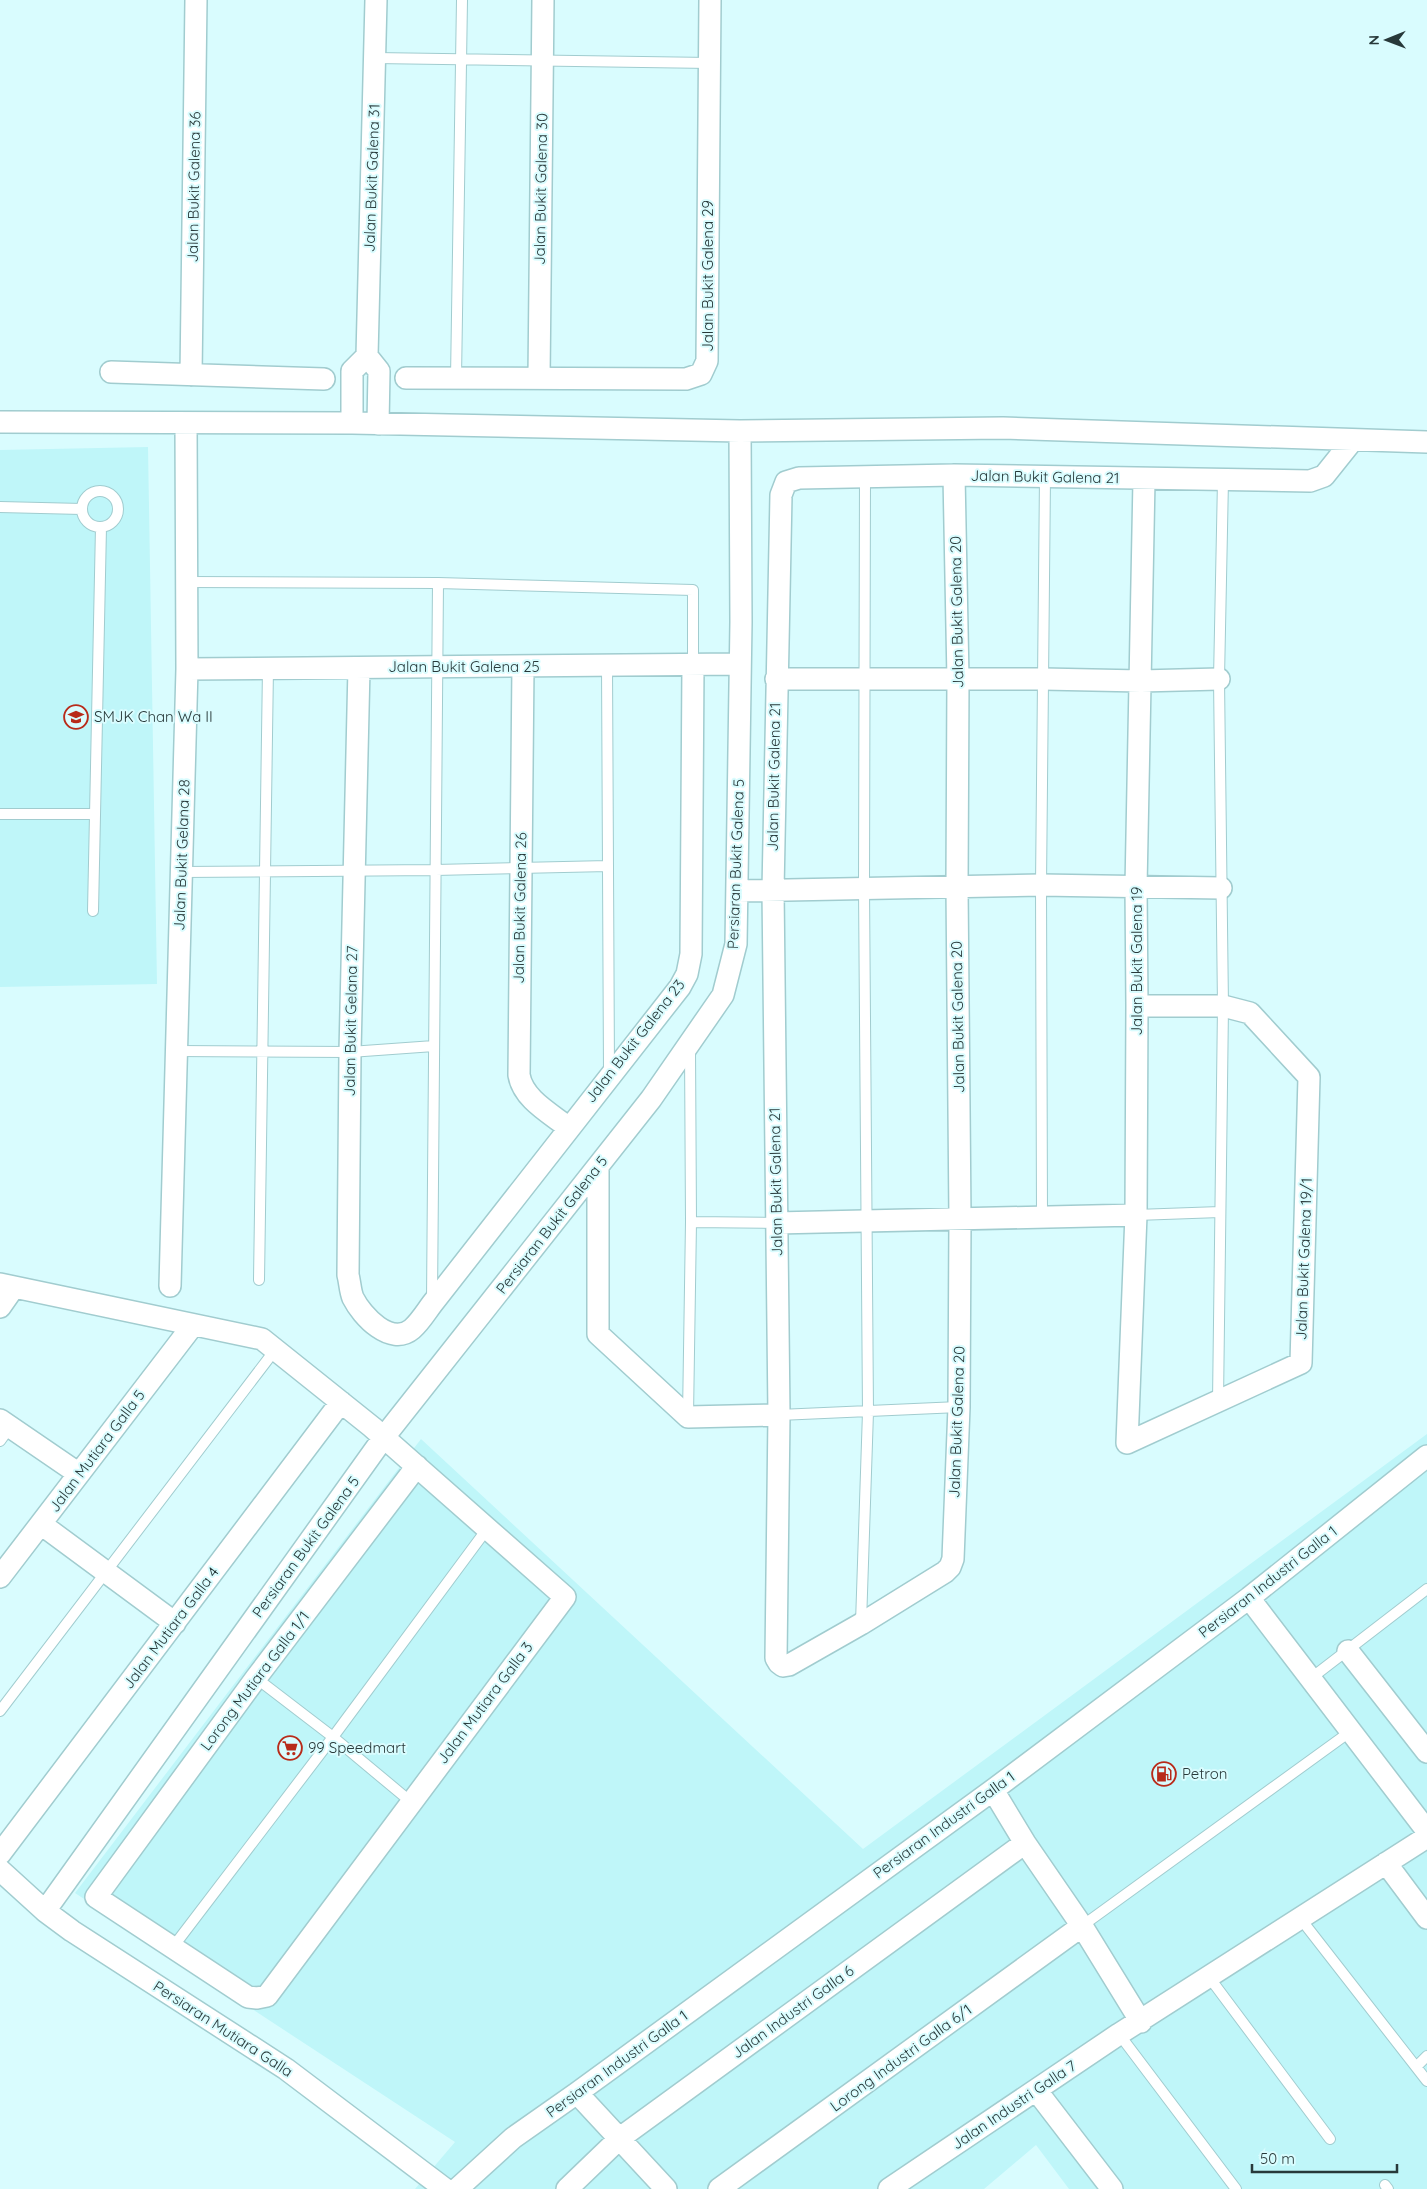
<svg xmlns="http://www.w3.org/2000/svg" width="1427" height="2189" font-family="Quicksand,sans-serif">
  <rect width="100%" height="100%" fill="#d9fcfe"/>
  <path fill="#bff6f9" d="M148 447 157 984 0 987V450Z
    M1427 1434V2189H1069L1036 2145 984 2189H415L455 2142 75 1893 421 1439 863 1849Z"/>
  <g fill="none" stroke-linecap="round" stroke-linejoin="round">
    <g stroke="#a1cccf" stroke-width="12">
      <path id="service" d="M375 58 710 63
        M456 378 462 0
        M82 509a18 18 0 1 1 36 0a18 18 0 1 1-36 0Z
        M0 507 82 509
        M187 582 438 583 693 590V665
        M607 665 609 1073
        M0 814H95
        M181 872 435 870 608 866
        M93 911 101 527
        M176 1051 350 1052 434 1046
        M1136 1215 1220 1212
        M1042 1217 1041 885 1045 477
        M691 1222 776 1223
        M259 1280 268 668
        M432 1300 438 583
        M1218 1402 1223 1006 1219 679 1223 480
        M779 1415 959 1407
        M688 1416 691 1222 690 1048
        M0 1441 10 1427
        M861 1623 868 1412 864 888 865 477
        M256 1678 333 1737 411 1802
        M1310 1679 1427 1589
        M0 1711 275 1350
        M1300 1918 1427 2081
        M1082 1926 1351 1731
        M173 1947 333 1737 487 1529
        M1209 1977 1330 2139
        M1119 2034 1236 2189
        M1416 2067 1427 2056
        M1385 2185 1388 2189"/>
    </g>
    <g stroke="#a1cccf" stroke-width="24">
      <path id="minor" d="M376 0 367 356 379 371 378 424
        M111 372 324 379
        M191 375 196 0
        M406 378 686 379 701 374 707 361 710 0
        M539 378 543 0
        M0 422 352 423 740 431 1003 428 1427 442
        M352 423V371L367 356
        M954 475 958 679 957 887 960 1219 959 1407 953 1559 950 1567 945 1572 861 1624 789 1665 783 1666 779 1663 776 1658 779 1415 773 890 781 495 786 482 799 478 954 475 1310 481 1324 476 1352 441
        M523 666 519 1075C523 1099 550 1113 569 1128
        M359 668 350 1052 348 1275C350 1282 350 1291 353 1298 362 1316 391 1347 412 1329 420 1322 426 1312 432 1304L680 987 687 974 691 954 693 665
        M187 669 740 664
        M776 679H1043L1141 681 1219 679
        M737 891 1041 885 1221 888
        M1137 1006H1223L1250 1013 1309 1077 1301 1363 1127 1443 1136 1215 1137 1006 1136 887 1144 480
        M598 1167V1334L688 1417 779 1415
        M776 1223 1136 1215
        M0 1284 262 1339 372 1427 565 1597 267 1996 257 1998 248 1997 96 1897 256 1678 417 1466
        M170 1286 187 669 186 423
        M0 1307 14 1287
        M0 1420 79 1474
        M41 1524 175 1623
        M0 1577 193 1325
        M1249 1598 1427 1831
        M1348 1651 1427 1752
        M993 1790 1025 1843 1082 1926 1141 2022
        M0 1854 341 1402
        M1386 1863 1427 1918
        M0 1870 45 1911 72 1931 286 2069 445 2189
        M45 1911 384 1437 651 1099 723 995 736 944 741 622 740 431
        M1036 2090 1112 2189
        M577 2093 666 2189
        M457 2189 513 2138 577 2093 993 1790 1249 1598 1427 1456
        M567 2189 620 2138 1025 1843
        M719 2189 1082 1926
        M889 2189 1119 2034 1427 1837"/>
    </g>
    <use href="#service" stroke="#fff" stroke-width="10"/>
    <use href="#minor" stroke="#fff" stroke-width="21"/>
  </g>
  <defs>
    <g id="school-ring" transform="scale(1.25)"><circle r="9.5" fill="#d9fcfe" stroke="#b82b1a" stroke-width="1.5"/><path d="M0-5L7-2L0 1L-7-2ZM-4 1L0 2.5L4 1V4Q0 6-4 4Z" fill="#b82b1a"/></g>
    <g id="supermarket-ring" transform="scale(1.25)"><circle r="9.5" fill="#d9fcfe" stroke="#b82b1a" stroke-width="1.5"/><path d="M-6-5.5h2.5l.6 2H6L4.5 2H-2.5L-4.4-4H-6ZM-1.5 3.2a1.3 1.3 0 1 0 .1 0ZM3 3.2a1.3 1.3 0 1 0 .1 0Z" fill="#b82b1a"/></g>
    <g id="fuel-ring" transform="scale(1.25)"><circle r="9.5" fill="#d9fcfe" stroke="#b82b1a" stroke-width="1.5"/><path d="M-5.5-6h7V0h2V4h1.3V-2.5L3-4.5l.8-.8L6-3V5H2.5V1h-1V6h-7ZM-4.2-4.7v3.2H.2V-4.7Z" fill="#b82b1a"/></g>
  </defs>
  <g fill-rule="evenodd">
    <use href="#school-ring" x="76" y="717"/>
    <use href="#supermarket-ring" x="290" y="1748"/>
    <use href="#fuel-ring" x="1164" y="1774"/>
  </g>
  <g text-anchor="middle" stroke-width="4" stroke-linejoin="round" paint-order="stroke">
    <g font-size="15" fill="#28393a" stroke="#d9fcfe">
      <text transform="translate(372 178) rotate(-88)" y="5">Jalan Bukit Galena 31</text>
      <text transform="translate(194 187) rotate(-89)" y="5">Jalan Bukit Galena 36</text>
      <text transform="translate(541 189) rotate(-89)" y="5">Jalan Bukit Galena 30</text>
      <text transform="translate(708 276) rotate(-90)" y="5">Jalan Bukit Galena 29</text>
      <text transform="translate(1045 477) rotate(1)" y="5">Jalan Bukit Galena 21</text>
      <text transform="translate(957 612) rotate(-91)" y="5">Jalan Bukit Galena 20</text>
      <text x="464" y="672">Jalan Bukit Galena 25</text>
      <text transform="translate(774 777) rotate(-89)" y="5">Jalan Bukit Galena 21</text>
      <text transform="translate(182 855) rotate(-88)" y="5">Jalan Bukit Gelana 28</text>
      <text transform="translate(736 864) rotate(-88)" y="5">Persiaran Bukit Galena 5</text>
      <text transform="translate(520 908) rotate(-89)" y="5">Jalan Bukit Galena 26</text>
      <text transform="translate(1137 961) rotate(-90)" y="5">Jalan Bukit Galena 19</text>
      <text transform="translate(958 1017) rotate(-91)" y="5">Jalan Bukit Galena 20</text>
      <text transform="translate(351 1021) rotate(-89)" y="5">Jalan Bukit Gelana 27</text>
      <text transform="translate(635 1041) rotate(-52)" y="5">Jalan Bukit Galena 23</text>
      <text transform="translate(776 1182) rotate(-91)" y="5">Jalan Bukit Galena 21</text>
      <text transform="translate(552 1225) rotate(-52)" y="5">Persiaran Bukit Galena 5</text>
      <text transform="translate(1304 1259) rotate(-88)" y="5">Jalan Bukit Galena 19/1</text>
      <text transform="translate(957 1422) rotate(-88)" y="5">Jalan Bukit Galena 20</text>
      <text transform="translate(97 1451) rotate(-53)" y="5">Jalan Mutiara Galla 5</text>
      <text transform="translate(306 1547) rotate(-54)" y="5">Persiaran Bukit Galena 5</text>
      <text transform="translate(1268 1582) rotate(-38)" y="5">Persiaran Industri Galla 1</text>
      <text transform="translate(171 1628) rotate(-53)" y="5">Jalan Mutiara Galla 4</text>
      <text transform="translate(255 1681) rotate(-53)" y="5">Lorong Mutiara Galla 1/1</text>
      <text transform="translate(485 1703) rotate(-53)" y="5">Jalan Mutiara Galla 3</text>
      <text transform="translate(944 1825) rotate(-36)" y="5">Persiaran Industri Galla 1</text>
      <text transform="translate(793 2012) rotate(-36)" y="5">Jalan Industri Galla 6</text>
      <text transform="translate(223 2029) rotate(33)" y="5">Persiaran Mutiara Galla</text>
      <text transform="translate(901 2058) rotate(-36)" y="5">Lorong Industri Galla 6/1</text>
      <text transform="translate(617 2064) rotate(-36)" y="5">Persiaran Industri Galla 1</text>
      <text transform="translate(1014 2105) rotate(-34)" y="5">Jalan Industri Galla 7</text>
    </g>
    <g font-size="15" fill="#28393a" stroke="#d9fcfe" text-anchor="start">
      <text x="94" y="722">SMJK Chan Wa II</text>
      <text x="308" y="1753">99 Speedmart</text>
      <text x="1182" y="1779">Petron</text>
    </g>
  </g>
  <g transform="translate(1387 40) rotate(269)" stroke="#d9fcfe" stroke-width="4" paint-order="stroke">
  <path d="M0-4L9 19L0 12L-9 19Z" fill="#28393a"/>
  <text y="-8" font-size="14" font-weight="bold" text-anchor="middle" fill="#28393a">N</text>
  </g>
  <path d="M1252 2164v8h145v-8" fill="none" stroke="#28393a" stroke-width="2.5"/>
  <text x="1260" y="2164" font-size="15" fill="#28393a" stroke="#d9fcfe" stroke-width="4" paint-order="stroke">50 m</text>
</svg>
